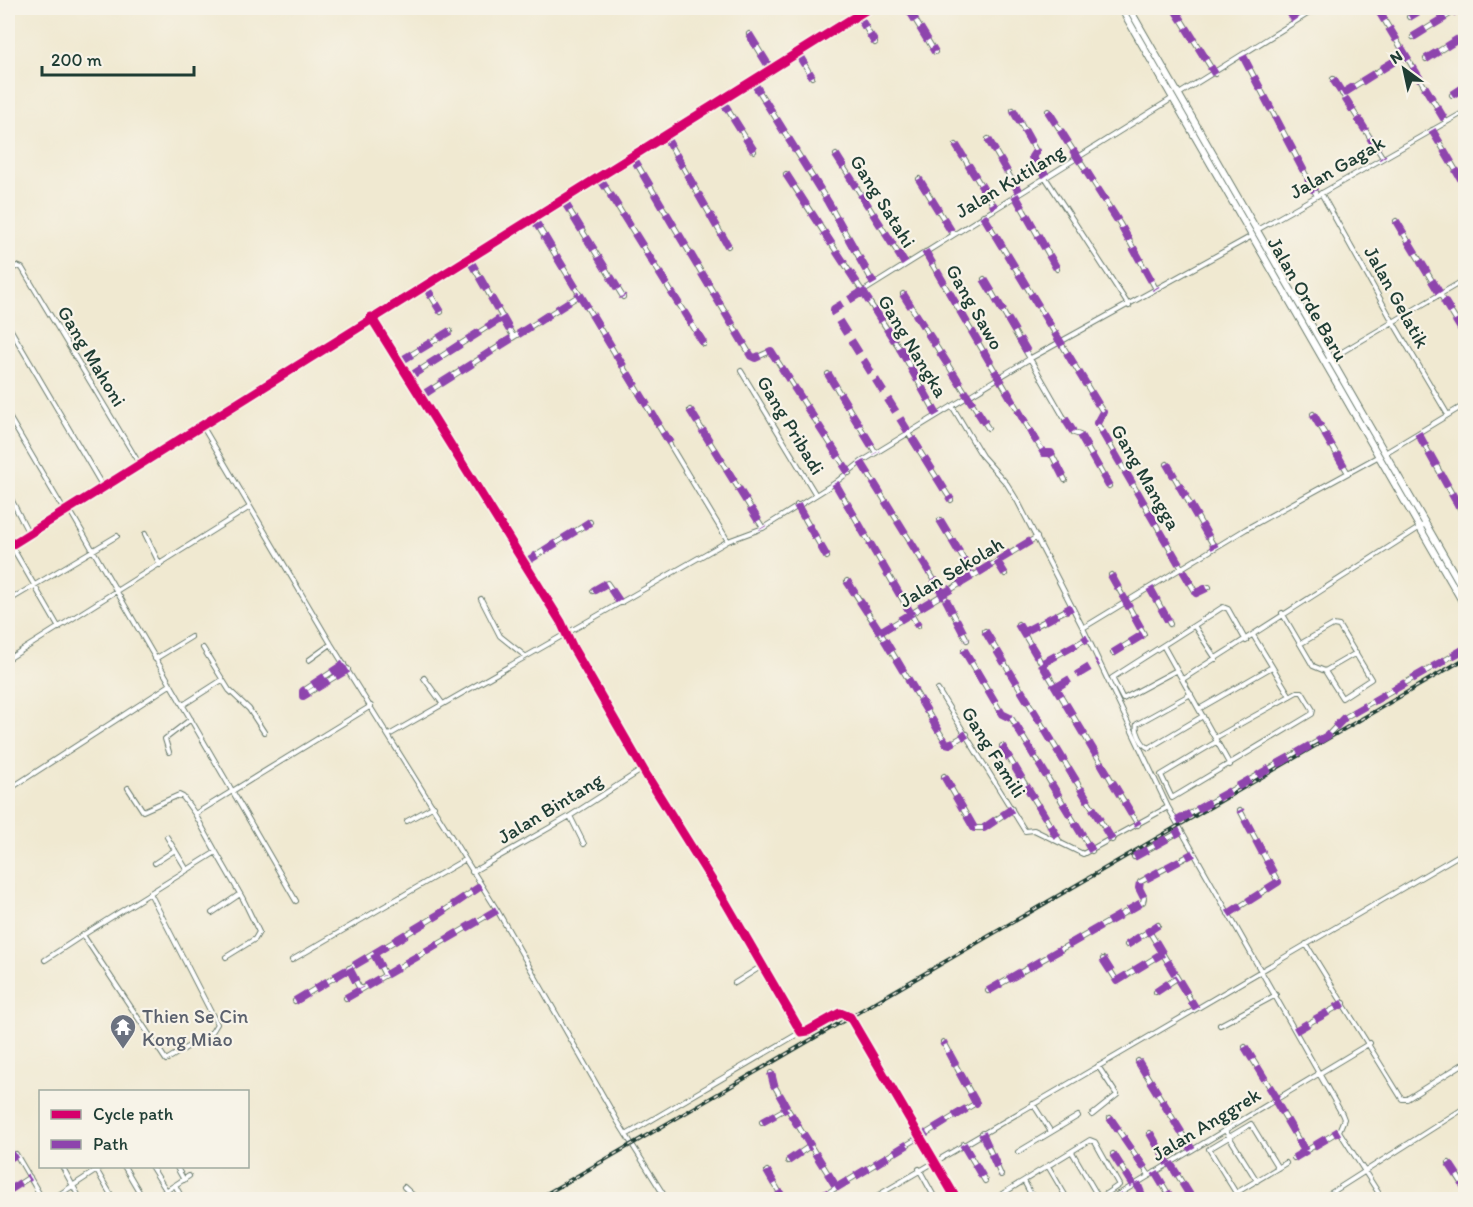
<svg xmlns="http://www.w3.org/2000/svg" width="1473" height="1207" font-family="Itim,sans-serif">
  <rect width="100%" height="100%" fill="#f7f3e8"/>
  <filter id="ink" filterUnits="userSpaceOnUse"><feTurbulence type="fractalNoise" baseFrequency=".0167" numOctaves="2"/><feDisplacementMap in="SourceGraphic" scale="12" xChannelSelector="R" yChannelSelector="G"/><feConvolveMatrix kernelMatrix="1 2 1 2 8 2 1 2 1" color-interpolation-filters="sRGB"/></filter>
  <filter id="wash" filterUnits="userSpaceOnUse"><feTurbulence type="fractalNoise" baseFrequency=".008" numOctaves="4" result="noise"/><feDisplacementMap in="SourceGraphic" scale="24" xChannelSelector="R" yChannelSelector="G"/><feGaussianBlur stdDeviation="1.35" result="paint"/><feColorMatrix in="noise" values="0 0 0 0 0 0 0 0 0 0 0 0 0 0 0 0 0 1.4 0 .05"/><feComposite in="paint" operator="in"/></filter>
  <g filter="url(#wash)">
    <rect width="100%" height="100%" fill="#f0e9d1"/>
  </g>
  <g filter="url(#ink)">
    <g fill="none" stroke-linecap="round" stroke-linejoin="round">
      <g stroke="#68796b" stroke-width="6">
        <path id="minor" d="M908 8 935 52
          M1174 8 1215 74
          M1287 8 1295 20
          M1377 8 1446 122
          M1131 12 1138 8
          M858 15 875 43
          M1409 17 1424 8
          M749 34 770 68
          M1413 37 1460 8
          M797 52 812 77
          M1243 56 1317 196
          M1426 59 1466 34
          M1333 79 1383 158
          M752 80 828 202 874 284
          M1179 94 1317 8
          M1342 94 1404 55
          M1452 95 1466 86
          M721 99 754 151
          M1013 110 1036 151 1032 157 1129 306
          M1048 111 1120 224 1156 289
          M1432 130 1464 184
          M664 134 728 246
          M988 139 1019 192
          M956 145 995 208
          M631 154 751 356 755 358 771 351 849 473
          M836 155 905 264
          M786 174 902 352 937 415
          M598 175 704 344
          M919 179 953 234
          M1321 193 1393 322 1448 415
          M1015 195 1057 269
          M562 198 623 297
          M983 215 1103 412 1097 423 1196 593 1209 587
          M532 216 728 541
          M1396 221 1466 337
          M1257 230 1466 111
          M925 252 1032 434 1044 453H1051L1065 480
          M468 257 513 336
          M8 273 17 266 22 268 140 465
          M984 279 1063 416 1074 433 1080 435 1109 486
          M424 284 441 312
          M862 292 1173 98
          M903 294 988 428
          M371 317 561 622 573 648 647 776 726 903 801 1032 808 1031 840 1013 850 1017 957 1200
          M8 325 103 487
          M399 362 450 331
          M1325 362 1466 279
          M741 371 816 495
          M828 374 876 453
          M409 377 503 317
          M421 396 580 295
          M952 406 982 456 1007 484 1018 502 1083 628 1168 807 1342 1114 1344 1119 1339 1131 1383 1200
          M690 410 763 528
          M1313 414 1348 473
          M8 415 65 512
          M203 427 331 644 497 910 618 1122 667 1200
          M908 433 951 500
          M1418 433 1466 519
          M1385 453 1466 404
          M861 462 943 594 967 640
          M1167 464 1215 548
          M835 483 918 626
          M8 493 29 534
          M797 505 827 557
          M69 509 296 901
          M940 520 973 575
          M145 534 160 565
          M11 545 59 628
          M8 547 869 8
          M997 561 1005 574
          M524 563 590 522
          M1111 575 1144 634 1113 653
          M847 581 880 632 946 743 950 744 967 734
          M1150 588 1170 624
          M593 591 607 583 621 603
          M481 599 500 636 525 656
          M8 601 117 536
          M1282 613 1313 666 1325 671 1342 698 1371 679 1339 626 1333 625 1300 644
          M1018 624 1138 825
          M1195 627 1216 659
          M1083 628 1246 529 1379 456
          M985 631 1112 840
          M881 632 1037 537
          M1024 632 1072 607
          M1253 635 1290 696
          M1164 647 1230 765
          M203 648 229 690 249 709 264 732
          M964 650 1002 714 1012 719 1092 851
          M8 659 250 507
          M155 659 191 637
          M309 660 331 644
          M1043 663 1088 638
          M344 664 303 691V696L348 669
          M1177 670 1123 699 1112 678 1223 607 1228 609 1246 641
          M1325 671 1356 653
          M424 678 442 703
          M1183 679 1425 524
          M938 690 1025 831 1034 830 1083 854 1168 807
          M1191 694 1137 724C1135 731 1142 745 1149 748L1203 716
          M183 705 222 680
          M1199 709 1272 667
          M389 735 728 541 763 528 835 483 861 462 1031 358 1252 236
          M1215 738 1297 692H1302L1313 710 1312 714 1172 798 1161 775 1216 742
          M1002 746 1060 842
          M169 752 165 739 191 719
          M944 776 974 828H984L1012 809
          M128 788 143 811 179 795 183 797 195 814
          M8 790 170 685
          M570 816 584 844
          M407 821 434 806
          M1177 821 1327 736 1344 718 1466 648
          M167 837 187 870
          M216 852 243 899 259 932 255 939 226 957
          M1134 857 1181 831
          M155 863 175 850
          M472 872 570 816 643 769
          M150 893 217 1024 212 1032 166 1060 83 935 216 852 195 814 371 706
          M212 913 240 894
          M1228 914 1278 882 1240 810
          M1158 925 1149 931 1196 1009
          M1306 944 1402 1099H1407L1466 1062
          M1127 945 1149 931
          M374 954 385 975
          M1103 959 1117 981 1163 953
          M45 960 83 935
          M292 960 464 860
          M349 968 360 989
          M735 983 762 966
          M988 991 1143 902 1144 898 1139 888 1140 882 1194 853
          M1156 992 1177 978
          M346 998 497 910
          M295 1001 438 915 481 886
          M1220 1025 1276 995
          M1295 1031 1344 1003
          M1245 1047 1277 1099
          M1138 1061 1192 1150
          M771 1073 774 1085 787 1108 837 1188
          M159 1091V1092
          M1275 1100 1305 1151
          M1033 1104 1051 1132
          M1092 1115 1117 1095 1098 1066
          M1110 1118 1149 1175
          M762 1122 787 1108
          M1225 1130 1257 1181
          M982 1133 1001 1175
          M1150 1133 1168 1164
          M626 1135 801 1032
          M963 1144 985 1181
          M1018 1152 1078 1116
          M1072 1152 1099 1198
          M1113 1154 1133 1185
          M1294 1158 1339 1131
          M8 1159 16 1154 43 1200
          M788 1161 810 1146
          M1170 1163 1193 1200
          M1449 1163 1466 1189
          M62 1166 73 1186
          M94 1166 114 1200
          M124 1166 144 1200
          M151 1166 166 1190
          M176 1166 184 1180
          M1048 1166 1068 1200
          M1278 1168 1251 1124 1209 1149 1236 1193 1286 1163
          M919 1169 936 1200
          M767 1171 784 1200
          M1155 1172 1172 1200
          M1024 1181 1034 1200
          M1137 1183 1144 1200
          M175 1185 183 1200
          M73 1186 81 1200
          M404 1187 418 1200
          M8 1191 30 1177
          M1118 1194 1121 1200
          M51 1200 103 1166
          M152 1200 189 1176
          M816 1200 976 1103 943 1042
          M870 1200 1466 851
          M1004 1200 1002 1194 1090 1140 1095 1142 1119 1185 1097 1200
          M1109 1200 1370 1043
          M1320 1200 1466 1107
          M1464 1200 1466 1199"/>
      </g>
      <g stroke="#68796b" stroke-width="8">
        <path id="secondary" d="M1121 8 1466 608
          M1129 8 1466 594"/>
      </g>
      <use href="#minor" stroke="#fff" stroke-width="4"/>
      <use href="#secondary" stroke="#fff" stroke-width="6"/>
      <g stroke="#1f3d34" stroke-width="4">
        <path id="rail" d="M536 1200 1466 658"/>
      </g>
      <use href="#rail" stroke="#f7f3e8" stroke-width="1.5" stroke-dasharray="4.5" stroke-linecap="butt"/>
      <path stroke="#8e44ad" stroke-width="8" stroke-dasharray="15 8" stroke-linecap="butt" d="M908 8 935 52
        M1174 8 1215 74
        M1287 8 1295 20
        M1377 8 1446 122
        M858 15 875 43
        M1409 17 1424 8
        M749 34 770 68
        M1413 37 1460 8
        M797 52 812 77
        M1243 56 1317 196
        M1426 59 1466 34
        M1333 79 1383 158
        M752 80 828 202 874 284
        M1342 94 1404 55
        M1452 95 1466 86
        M721 99 754 151
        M1013 110 1036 151 1032 157 1046 176
        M1048 111 1120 224 1156 289
        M1432 130 1464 184
        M664 134 728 246
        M988 139 1019 192
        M956 145 995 208
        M631 154 751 356 755 358 771 351 849 473
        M836 155 905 264
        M786 174 902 352 937 415
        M598 175 704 344
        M919 179 953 234
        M1015 195 1057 269
        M562 198 623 297
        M983 215 1103 412 1097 423 1196 593 1209 587
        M532 216 670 443
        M1396 221 1466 337
        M925 251 1032 434 1044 453H1051L1065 480
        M468 257 513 336
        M984 279 1031 358
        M424 284 441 312
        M862 292 834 309V313L951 500
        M903 294 988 428
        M399 362 450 331
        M828 374 876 453
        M409 377 503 317
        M421 396 580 295
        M690 410 763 528
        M1313 414 1348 473
        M1065 419 1074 433 1080 435 1109 486
        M1418 433 1466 519
        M861 462 943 594 967 640
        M1167 464 1215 548
        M835 483 918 626
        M797 505 827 557
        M940 520 973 575
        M997 561 1005 574
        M524 563 590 522
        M1111 575 1144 634 1113 653
        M847 581 880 632 946 743 950 744 967 734
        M1150 588 1170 624
        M593 591 607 583 621 604
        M1018 624 1138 825
        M985 631 1112 840
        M880 632 1037 537
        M1024 632 1072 607
        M964 650 1002 714 1012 719 1092 851
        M1043 663 1088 638
        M344 664 303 691V696L348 669
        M1057 687 1098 662
        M1002 746 1061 843
        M944 776 974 828H984L1012 809
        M1177 821 1327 736 1344 718 1466 648
        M1134 857 1181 831
        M1228 914 1278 882 1240 810
        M1158 925 1149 931 1196 1009
        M1127 945 1149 931
        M374 954 385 975
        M1103 959 1117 981 1163 953
        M349 968 360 989
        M988 991 1143 902 1144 898 1139 888 1140 882 1194 853
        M1156 992 1177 978
        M346 998 497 910
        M295 1001 438 915 481 886
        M1295 1031 1344 1003
        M1245 1047 1277 1099
        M1138 1061 1192 1150
        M771 1073 774 1085 787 1108 837 1188
        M1275 1100 1305 1151
        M1110 1118 1149 1175
        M762 1122 787 1108
        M982 1133 1001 1175
        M1150 1133 1168 1164
        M963 1144 985 1181
        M1113 1154 1133 1185
        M1294 1158 1339 1131
        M8 1159 16 1154
        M788 1161 810 1146
        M1170 1163 1193 1200
        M1449 1163 1466 1189
        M767 1171 784 1200
        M1155 1172 1172 1200
        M1137 1183 1144 1200
        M8 1191 30 1177
        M1118 1194 1121 1200
        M816 1200 976 1103 943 1042"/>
      <g stroke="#f7f3e8" stroke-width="13">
        <path id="cycleway" d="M371 317 561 622 573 648 647 776 726 903 801 1032 808 1031 840 1013 850 1017 957 1200
          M8 547 869 8"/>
      </g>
      <use href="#cycleway" stroke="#d6006c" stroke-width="9"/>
    </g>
  </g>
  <defs>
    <g id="temple-pin" transform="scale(1.35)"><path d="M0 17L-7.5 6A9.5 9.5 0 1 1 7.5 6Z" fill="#6b7280" stroke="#f7f3e8"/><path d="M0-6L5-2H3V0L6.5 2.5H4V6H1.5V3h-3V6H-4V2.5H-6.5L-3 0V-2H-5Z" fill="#fff"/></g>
  </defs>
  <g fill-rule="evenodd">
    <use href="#temple-pin" x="123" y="1027"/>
  </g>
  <g text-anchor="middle" stroke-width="4.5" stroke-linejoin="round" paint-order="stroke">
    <g font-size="20" fill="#1f3d34" stroke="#f7f3e8">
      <text transform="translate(1337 167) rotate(-30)" y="7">Jalan Gagak</text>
      <text transform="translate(1010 181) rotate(-31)" y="7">Jalan Kutilang</text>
      <text transform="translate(883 201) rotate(58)" y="7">Gang Satahi</text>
      <text transform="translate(1397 297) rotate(61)" y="7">Jalan Gelatik</text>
      <text transform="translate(1308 299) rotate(60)" y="7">Jalan Orde Baru</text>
      <text transform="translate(975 307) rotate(60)" y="7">Gang Sawo</text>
      <text transform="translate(913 346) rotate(59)" y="7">Gang Nangka</text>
      <text transform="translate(92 356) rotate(59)" y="7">Gang Mahoni</text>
      <text transform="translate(791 425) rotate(59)" y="7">Gang Pribadi</text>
      <text transform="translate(1146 477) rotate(60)" y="7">Gang Mangga</text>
      <text transform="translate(951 572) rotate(-31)" y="7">Jalan Sekolah</text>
      <text transform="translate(994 752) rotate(58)" y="7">Gang Famili</text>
      <text transform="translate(550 808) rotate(-31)" y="7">Jalan Bintang</text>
      <text transform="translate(1206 1124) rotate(-31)" y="7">Jalan Anggrek</text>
    </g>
    <g font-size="20" fill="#5b616d" stroke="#f7f3e8" text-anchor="start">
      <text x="142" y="1023">Thien Se Cin<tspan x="142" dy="23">Kong Miao</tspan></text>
    </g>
  </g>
  <rect width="1473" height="1207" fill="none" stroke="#f7f3e8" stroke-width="30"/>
  <rect x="39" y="1090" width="210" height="78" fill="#f7f3e8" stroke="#a1aaa0" stroke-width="1.5"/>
  <rect x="51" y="1110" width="30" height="9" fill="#d6006c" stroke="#a1aaa0" stroke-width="1.5"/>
  <text x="93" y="1120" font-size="18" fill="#1f3d34">Cycle path</text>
  <rect x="51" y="1140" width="30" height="9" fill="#8e44ad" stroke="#a1aaa0" stroke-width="1.5"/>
  <text x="93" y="1150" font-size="18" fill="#1f3d34">Path</text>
  <g transform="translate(1404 69) rotate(327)" stroke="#f7f3e8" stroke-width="4.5" paint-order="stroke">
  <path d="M0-4.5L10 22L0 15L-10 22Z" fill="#1f3d34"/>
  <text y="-9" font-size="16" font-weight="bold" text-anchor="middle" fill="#1f3d34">N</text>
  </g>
  <path d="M42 66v9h152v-9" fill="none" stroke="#1f3d34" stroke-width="3"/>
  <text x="51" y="66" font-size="18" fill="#1f3d34" stroke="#f7f3e8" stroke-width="4.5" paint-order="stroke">200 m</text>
</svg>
